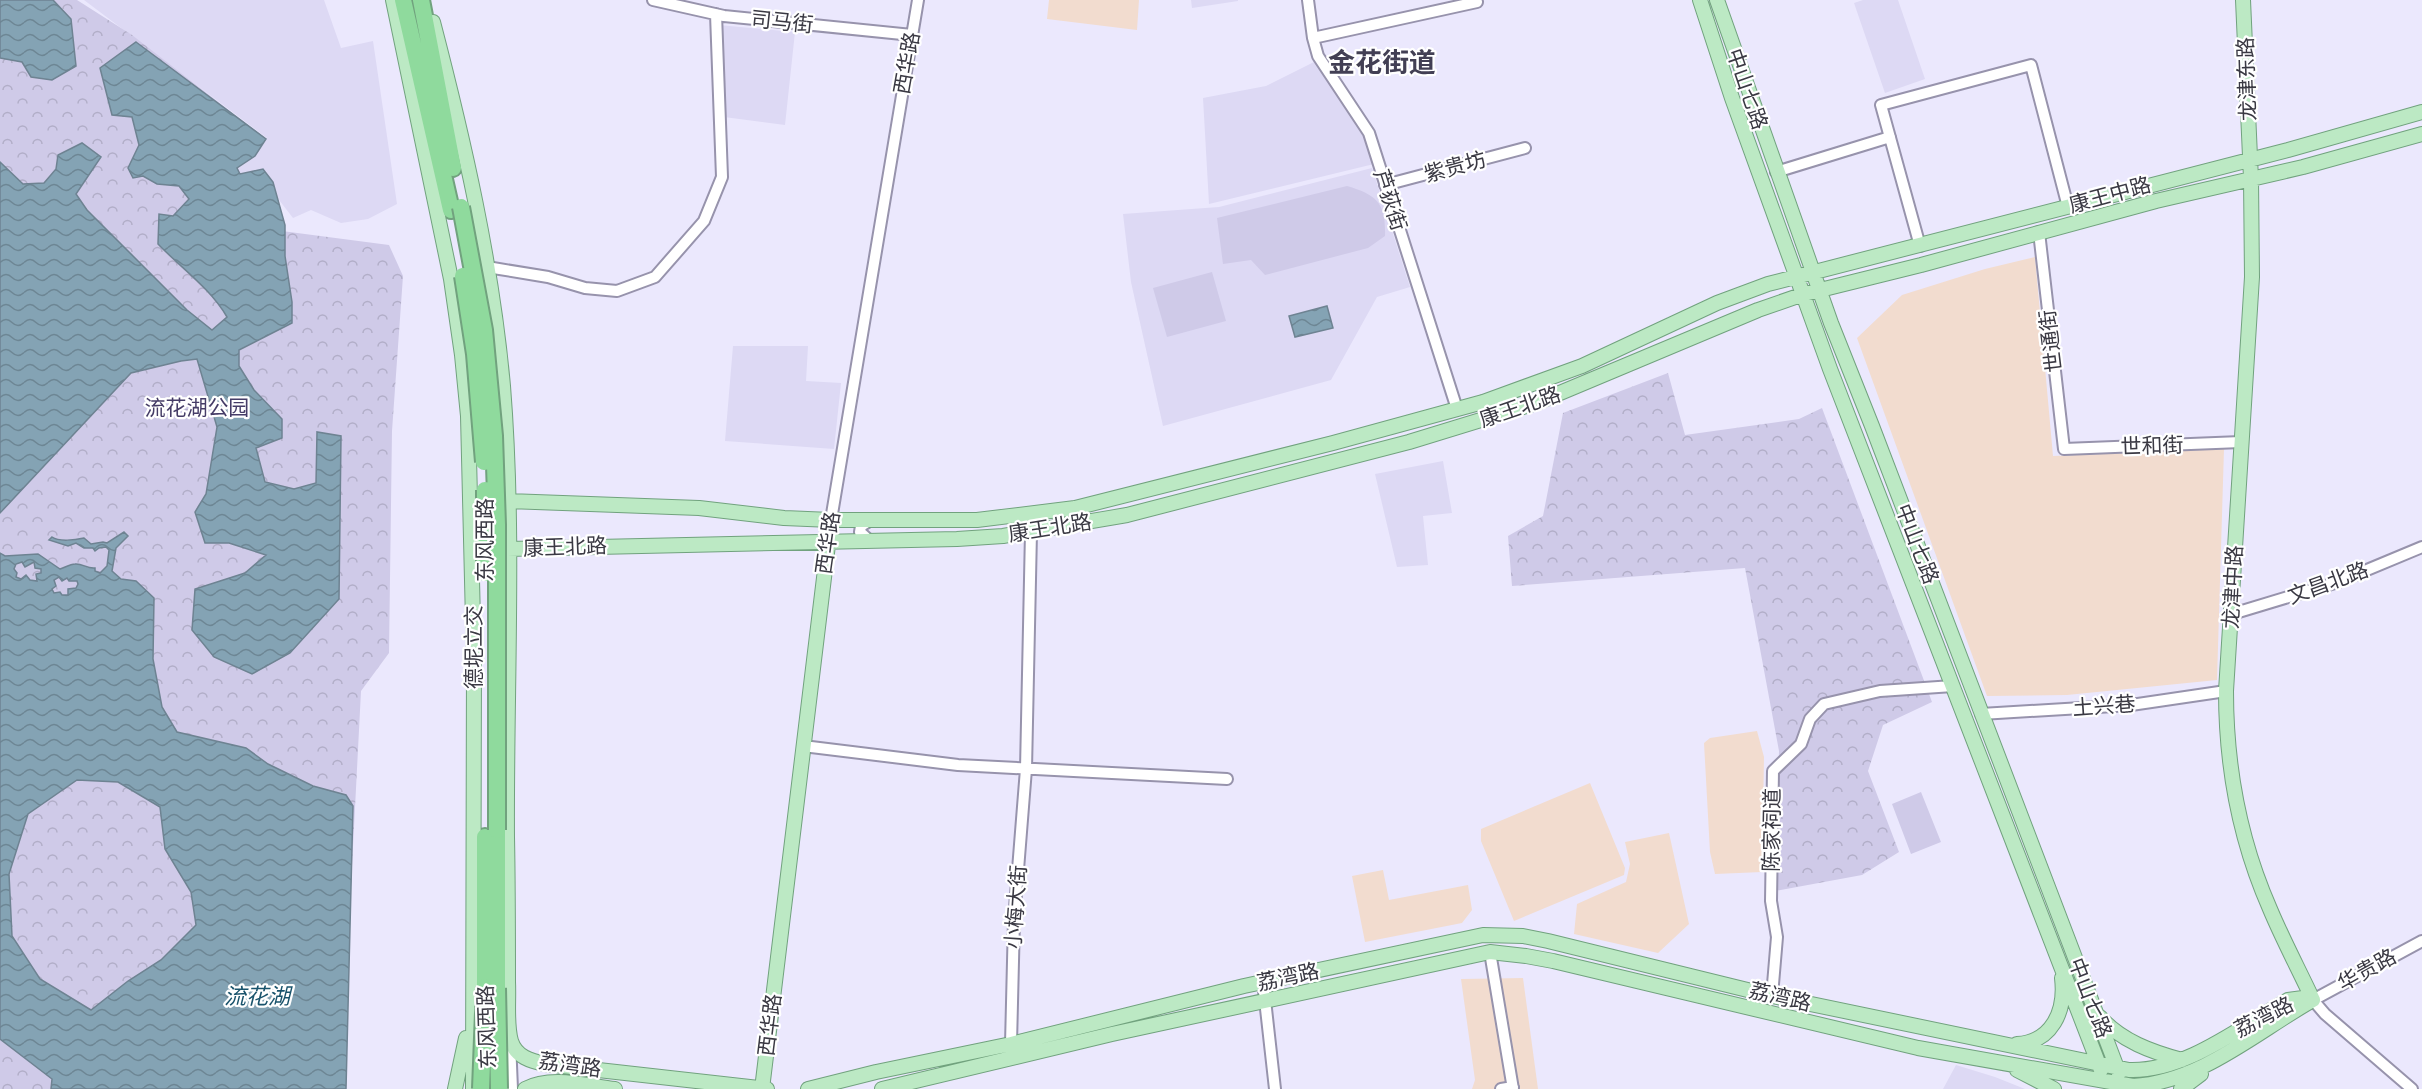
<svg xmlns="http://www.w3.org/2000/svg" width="2422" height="1089" font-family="'Titillium Web','Noto Sans SC',sans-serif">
  <defs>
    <pattern id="park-crowns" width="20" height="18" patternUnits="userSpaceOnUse" patternTransform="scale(1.5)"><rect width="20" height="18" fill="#cfcae8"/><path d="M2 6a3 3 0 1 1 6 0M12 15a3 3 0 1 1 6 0" fill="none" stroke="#b2aec8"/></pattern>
    <pattern id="water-waves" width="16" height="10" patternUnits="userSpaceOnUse" patternTransform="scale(1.5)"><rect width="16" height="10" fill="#84a3b4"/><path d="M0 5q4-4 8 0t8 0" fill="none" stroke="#6d8694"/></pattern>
  </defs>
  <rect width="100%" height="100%" fill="#ebe8fd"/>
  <path fill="#f2dccf" d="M1049 0H1139L1137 30 1047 19Z
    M2035 257 2053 456 2224 449 2217 680 2067 695 1987 696 1857 338 1902 295 1985 269Z
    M1757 731 1764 757 1762 872 1715 874 1710 852 1704 743 1710 738Z
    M1590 783 1625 868 1624 875 1514 921 1481 841V829Z
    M1669 833 1689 924 1658 953 1574 934 1577 904 1626 882 1630 864 1625 842Z
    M1383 870 1389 900 1468 885 1472 910 1462 923 1365 942 1352 876Z
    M1523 978 1538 1089H1472L1475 1080 1461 979Z"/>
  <path fill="#ddd9f4" d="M84 0H324L341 48 373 41 397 204 368 219 341 223 311 210 293 218 276 196 273 182 240 174 237 168 255 156 267 138Z
    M1191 0H1238V1L1192 8Z
    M1863 0H1898L1925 79 1885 93 1854 3Z
    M719 25 795 32 785 125 724 117Z
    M1316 61 1363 133 1374 164 1209 204 1203 98 1266 86Z
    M1372 168 1410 287 1377 297 1331 380 1163 426 1131 282 1123 214 1219 207Z
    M733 346H808L806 381 841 383 834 449 725 441Z
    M1443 461 1452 513 1423 516 1428 565 1397 567 1375 474Z
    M1956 1065 1995 1077 2025 1089H1943Z"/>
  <path fill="url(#park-crowns)" d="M0 0H77L132 35 266 139 255 156 237 168 240 174 263 169 273 182 282 231 389 245 403 276 392 431 389 653 361 691 341 1081 287 1089H0Z
    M1668 373 1685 435 1799 419 1822 408 1932 702 1883 725 1868 771 1899 852 1862 875 1775 891 1779 751 1745 568 1512 586 1508 536 1543 516 1563 413Z"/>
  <path fill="#cfcae8" d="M1347 186C1377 195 1386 203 1385 236L1368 248 1265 275 1251 260 1223 264 1217 218Z
    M1212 272 1226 321 1167 337 1153 288Z
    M1921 792 1941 842 1911 854 1892 804Z"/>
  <path fill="url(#water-waves)" stroke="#6e8392" stroke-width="1.5" fill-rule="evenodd" d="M0 0H53L71 19 76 66 52 80 31 77 22 62 0 58Z
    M136 42 266 139 255 156 237 168 240 174 263 169 273 182 285 225V256L292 302V323L239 350V366L254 390 282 419V438L256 448 265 482 294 489 316 483 317 432 341 436 339 599 290 653 252 674 214 657 192 630 195 589 245 573 266 555 229 543H205L195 512 206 494 217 427 197 359 181 361 131 373 0 513V162L23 184 44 183 56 169 58 155 82 143 101 157 76 194 87 210 187 310 212 330 227 317C210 288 181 268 158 244L159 214 173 216 189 199 179 186 157 184 143 176 133 178 128 168 139 145 132 117 112 115 100 68Z
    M1327 306 1333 328 1295 337 1289 316Z
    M124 532 128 536 116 548 112 571 121 579 136 581 154 598 153 659 162 707 177 732 246 748 268 764 313 786 346 795 353 806 346 1089H51L52 1079 0 1039V553L5 556 38 554 60 569C64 568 70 564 75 564 82 563 87 569 95 568V571L100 573 107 566 109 550 106 547 99 548 95 551 93 548H84L76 543 68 546 49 540 52 537C59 542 75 540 84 538L91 544 103 542 107 543ZM22 562 25 567 34 562 35 568 41 569V573L36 574 37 581 30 580 26 575 21 579 16 577 17 573 14 569 16 564ZM59 577 62 581 67 578 69 581H77L78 584 76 588 68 589V595H62L60 592 54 593 52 589 56 586 54 580ZM77 780 118 782 160 807 165 849 191 892 196 925 161 960 128 981 91 1010 40 979 12 936 9 874 28 814Z"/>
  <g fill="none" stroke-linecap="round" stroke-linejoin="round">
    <g stroke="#9793ac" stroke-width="14">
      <path id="minor" d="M653 0 724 16 912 35
        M1308 0 1313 38 1318 56 1369 133 1457 409
        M1313 38 1477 2
        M1776 172 1890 137
        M1385 185 1525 148
        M2039 232 2064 449 2241 442
        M1920 246 1881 105 2031 65 2068 207
        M487 267 548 277 585 288 617 291 655 277 704 221 722 177 716 14
        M831 520 918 0
        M870 541 860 532 861 526 871 520
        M2232 614 2338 582 2422 547
        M1981 714 2131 705 2226 691
        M803 746 958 765 1227 779
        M1490 952 1513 1089
        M1263 982 1275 1089
        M1772 996 1777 937 1771 901 1773 771 1801 744 1810 719 1824 704 1880 691 1953 686
        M510 1041 512 1089
        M1011 1044 1014 920 1026 769 1031 532
        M1501 1089 1513 1087
        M2412 1089 2325 1014 2313 1000 2422 941"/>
    </g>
    <g stroke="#71a27e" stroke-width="16">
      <path id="major" d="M393 0 451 279 462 355 468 416 474 662 473 1089
        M1700 0 1732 98 1830 369 2101 1070
        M1717 0 1831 323 1872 426 2119 1073
        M2243 0 2251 179 2252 277 2226 691C2226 766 2240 841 2270 909 2283 940 2299 970 2313 1000
        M433 22C464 141 492 263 503 386 515 534 506 688 507 837 508 886 508 934 508 982 509 1001 506 1024 511 1041 516 1057 531 1061 545 1064L767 1089
        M472 525 508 501 699 508 784 518 831 520H977L1075 508 1333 443 1483 402 1582 366 1717 303 1768 284 2288 150 2422 112
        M491 538 508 549 957 539 1003 536 1127 515 1409 442 1536 403 1758 310 1804 294 1921 265 2156 201 2303 167 2422 134
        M2100 1017C2121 1041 2152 1052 2182 1060
        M2017 1044C2052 1042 2066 1011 2062 978
        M2017 1070 2054 1089
        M455 1089 466 1038
        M525 1089C552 1075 587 1086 615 1089
        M762 1089 831 520
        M808 1089 876 1072 1011 1044 1244 986 1483 935 1523 936 1548 941 1772 996 2129 1070C2185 1072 2240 1027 2288 1000L2303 998 2313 1000
        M882 1089 1112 1034 1490 952 1526 956 1553 961 1918 1048 2133 1086C2201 1082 2256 1032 2313 1000
        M2181 1089 2201 1074"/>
    </g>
    <g stroke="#71a27e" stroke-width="20">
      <path id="highway" d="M403 0 451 210
        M421 0 453 168
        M497 830V988
        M485 987V837"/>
    </g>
    <use href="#minor" stroke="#fff" stroke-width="10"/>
    <use href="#major" stroke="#bce9c4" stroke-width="14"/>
    <use href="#highway" stroke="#8fda9d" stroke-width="16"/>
    <g stroke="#71a27e" stroke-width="20" stroke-linecap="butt">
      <path id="highway-bridge" d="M461 207 484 330 494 436 497 525V830
        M463 276 475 354 484 462
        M485 490V573
        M497 988 499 1089
        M481 1089 485 987"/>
    </g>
    <use href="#highway-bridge" stroke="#8fda9d" stroke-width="16"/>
  </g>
  <g text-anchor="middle" stroke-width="4.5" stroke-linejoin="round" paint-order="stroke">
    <g font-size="21" fill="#3a3943" stroke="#fff">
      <text transform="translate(782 22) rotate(6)" y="7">司马街</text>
      <text transform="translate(907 63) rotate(-80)" y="7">西华路</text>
      <text transform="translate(2247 79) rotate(-92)" y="7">龙津东路</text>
      <text transform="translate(1747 89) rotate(71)" y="7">中山七路</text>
      <text transform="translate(1455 167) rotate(-15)" y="7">紫贵坊</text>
      <text transform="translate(2110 195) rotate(-15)" y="7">康王中路</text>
      <text transform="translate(1390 200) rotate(72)" y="7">芦荻街</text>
      <text transform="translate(2051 341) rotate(-97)" y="7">世通街</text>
      <text transform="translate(1520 407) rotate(-19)" y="7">康王北路</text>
      <text transform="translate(2152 446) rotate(-2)" y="7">世和街</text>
      <text transform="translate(1050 528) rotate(-9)" y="7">康王北路</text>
      <text transform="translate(485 540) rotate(-90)" y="7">东风西路</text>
      <text transform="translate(828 543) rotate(-82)" y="7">西华路</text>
      <text transform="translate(1917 544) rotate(69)" y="7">中山七路</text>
      <text transform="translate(565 547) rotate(-2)" y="7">康王北路</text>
      <text transform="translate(2328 583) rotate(-20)" y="7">文昌北路</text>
      <text transform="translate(2233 587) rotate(-87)" y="7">龙津中路</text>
      <text transform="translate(474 647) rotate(-90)" y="7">德坭立交</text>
      <text transform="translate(2104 706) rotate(-4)" y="7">土兴巷</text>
      <text transform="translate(1772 830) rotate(-89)" y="7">陈家祠道</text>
      <text transform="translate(1016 907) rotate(-86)" y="7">小梅大街</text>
      <text transform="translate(2367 970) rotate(-29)" y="7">华贵路</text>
      <text transform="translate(1288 977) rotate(-12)" y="7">荔湾路</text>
      <text transform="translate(1780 997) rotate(13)" y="7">荔湾路</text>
      <text transform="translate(2090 998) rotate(69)" y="7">中山七路</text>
      <text transform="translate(2264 1017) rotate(-27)" y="7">荔湾路</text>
      <text transform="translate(770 1025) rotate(-83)" y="7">西华路</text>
      <text transform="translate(487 1027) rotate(-92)" y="7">东风西路</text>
      <text transform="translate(570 1065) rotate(8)" y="7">荔湾路</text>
    </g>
    <g font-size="21" fill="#453c67" stroke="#fff">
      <text x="197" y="415">流花湖公园</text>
    </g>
    <g font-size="22" font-style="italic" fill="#19536c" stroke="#fff">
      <text x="257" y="1004">流花湖</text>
    </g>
    <g font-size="27" font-weight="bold" fill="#423f54" stroke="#fff">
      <text x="1382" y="72">金花街道</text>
    </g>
  </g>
</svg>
